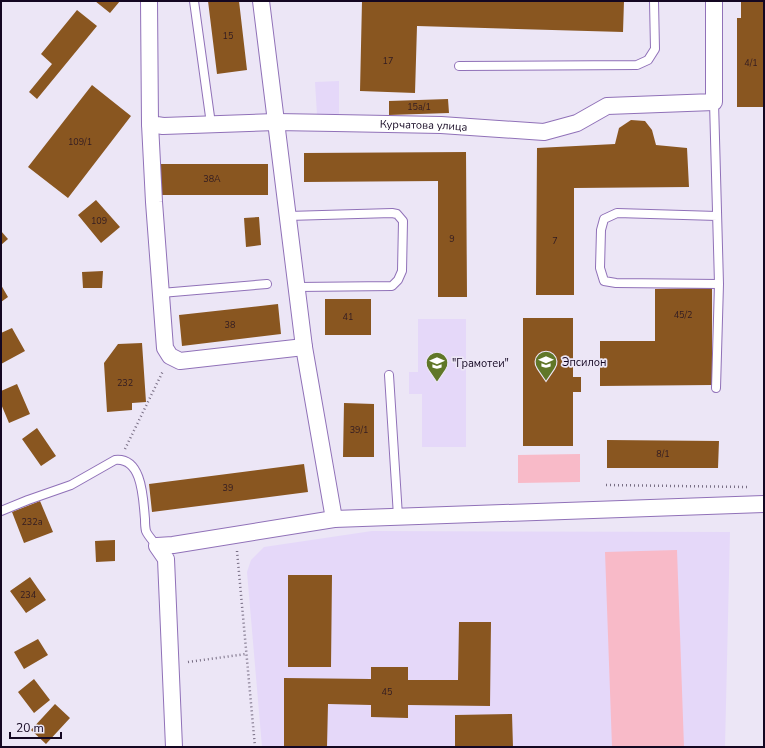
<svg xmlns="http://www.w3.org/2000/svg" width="765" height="748" font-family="'Nunito Sans',sans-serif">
  <rect width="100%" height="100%" fill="#ece6f6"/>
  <path fill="#e5d8f9" d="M339 81V115H317L315 82Z
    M418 319H466V447H422V394H409V372H418Z
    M372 531 730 532 725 747H262L247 572 251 560 264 547Z"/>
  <path fill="#f8bac8" d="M580 454V482L518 483V455Z
    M677 550 684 747H612L605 552Z"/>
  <path fill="#895620" d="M95 1H120L110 13Z
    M208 1H239L247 70 217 74Z
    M362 1H624L623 32 417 26 415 93 360 91Z
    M741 1H764V107H737V18H741Z
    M77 10 97 26 37 99 29 92 52 64 41 54Z
    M92 85 131 116 68 198 28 167Z
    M448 99 449 113 389 115V101Z
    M631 120 645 121 652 130 656 145 687 148 689 187 574 188V295H536L537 148 615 144 619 128Z
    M466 152 467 297H438V181L304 182V153Z
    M157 164H268V195H157Z
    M96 200 120 227 101 243 78 215Z
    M259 217 261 245 246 247 244 218Z
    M1 231 8 239 1 245Z
    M103 271 102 288H83L82 272Z
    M1 285 8 297 1 302Z
    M712 288V385L600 386V341H655V289Z
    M325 299H371V335H325Z
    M278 304 281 334 182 346 179 315Z
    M523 318H573V377H581V392H573V446H523Z
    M12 328 25 351 1 364V333Z
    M142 343 146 402 132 403V410L107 412 104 363 118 344Z
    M17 384 30 414 9 423 1 404V391Z
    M344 403 374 404V457H343Z
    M37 428 56 456 41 466 22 439Z
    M607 440 719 441 718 468H607Z
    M304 464 308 492 152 512 149 484Z
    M40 501 53 532 24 543 12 512Z
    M115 540V561L96 562 95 541Z
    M288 575H332L331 667H288Z
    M30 577 46 600 26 613 10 591Z
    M459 622H491L490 706 408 705V718L371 717V705L328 704 327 747H284V678L371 679V667H408V680H458Z
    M38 639 48 655 24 669 14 652Z
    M34 679 50 700 34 713 18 692Z
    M55 704 70 718 46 744 31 730Z
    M512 714 513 747H455V715Z"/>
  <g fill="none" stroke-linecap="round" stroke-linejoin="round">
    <g stroke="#9071b8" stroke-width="10">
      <path id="service" d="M194 1 211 124
        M459 66 637 65 648 60 655 49 654 1
        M714 102 719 284 616 283 604 281 600 268 601 230 604 219 617 213 717 216
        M288 216 392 213 397 214 403 221 402 271 398 280 392 286 297 287
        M161 293 267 284
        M389 375 398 516
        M716 388 719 284
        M1 511 28 500 71 485 115 460C143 457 143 500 145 519 145 522 145 527 146 531 148 536 154 542 157 546"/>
    </g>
    <g stroke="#9071b8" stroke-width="18">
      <g id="minor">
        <path id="s1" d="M149 1 150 124 163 126 276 122 335 123 441 125 544 132 577 123 607 106 714 102V1"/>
        <path d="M261 1 304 347 334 519"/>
        <path d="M150 124 154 202 165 348 170 356 180 361 304 347"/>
        <path d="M174 747 166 559 157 546 173 545 334 519 764 504"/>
      </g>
    </g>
    <path stroke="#786e84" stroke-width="2.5" stroke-dasharray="1 3" stroke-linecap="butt" d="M125 449 163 371
      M606 485 747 487
      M237 551 255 747
      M188 662 246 654"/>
    <use href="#service" stroke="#fff" stroke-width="8"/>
    <use href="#minor" stroke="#fff" stroke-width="16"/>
  </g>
  <defs>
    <g id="school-pin" transform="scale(1.15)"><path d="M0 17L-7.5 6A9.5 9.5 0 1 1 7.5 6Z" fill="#607728" stroke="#ece6f6"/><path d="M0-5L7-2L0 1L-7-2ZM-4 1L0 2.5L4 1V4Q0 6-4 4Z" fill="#fff"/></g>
  </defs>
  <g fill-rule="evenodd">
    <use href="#school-pin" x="546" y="362"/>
    <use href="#school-pin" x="437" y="363"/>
  </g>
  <g text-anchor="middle" stroke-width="3.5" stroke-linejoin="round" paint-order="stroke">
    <g font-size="9" fill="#311b22">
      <text x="228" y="39">15</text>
      <text x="388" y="64">17</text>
      <text x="751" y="66">4/1</text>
      <text x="419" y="110">15а/1</text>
      <text x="80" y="145">109/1</text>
      <text x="212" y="182">38A</text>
      <text x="99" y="224">109</text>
      <text x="452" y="242">9</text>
      <text x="555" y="244">7</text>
      <text x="683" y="318">45/2</text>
      <text x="348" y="320">41</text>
      <text x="230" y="328">38</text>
      <text x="125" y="386">232</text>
      <text x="359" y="433">39/1</text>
      <text x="663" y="457">8/1</text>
      <text x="228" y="491">39</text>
      <text x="32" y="525">232а</text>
      <text x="28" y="598">234</text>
      <text x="387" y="695">45</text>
    </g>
    <g font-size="11" fill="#140722" stroke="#ece6f6">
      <text dy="4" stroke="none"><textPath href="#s1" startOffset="397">Курчатова улица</textPath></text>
    </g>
    <g font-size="11" fill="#140722" stroke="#ece6f6" text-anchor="start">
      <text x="562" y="366">Эпсилон</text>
      <text x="452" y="367">"Грамотеи"</text>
    </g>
  </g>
  <rect width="765" height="748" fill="none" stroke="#140722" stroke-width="4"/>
  <path d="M10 732v6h51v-6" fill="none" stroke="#140722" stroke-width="2"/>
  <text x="16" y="732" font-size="12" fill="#140722" stroke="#ece6f6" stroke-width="3" paint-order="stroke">20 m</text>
</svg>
